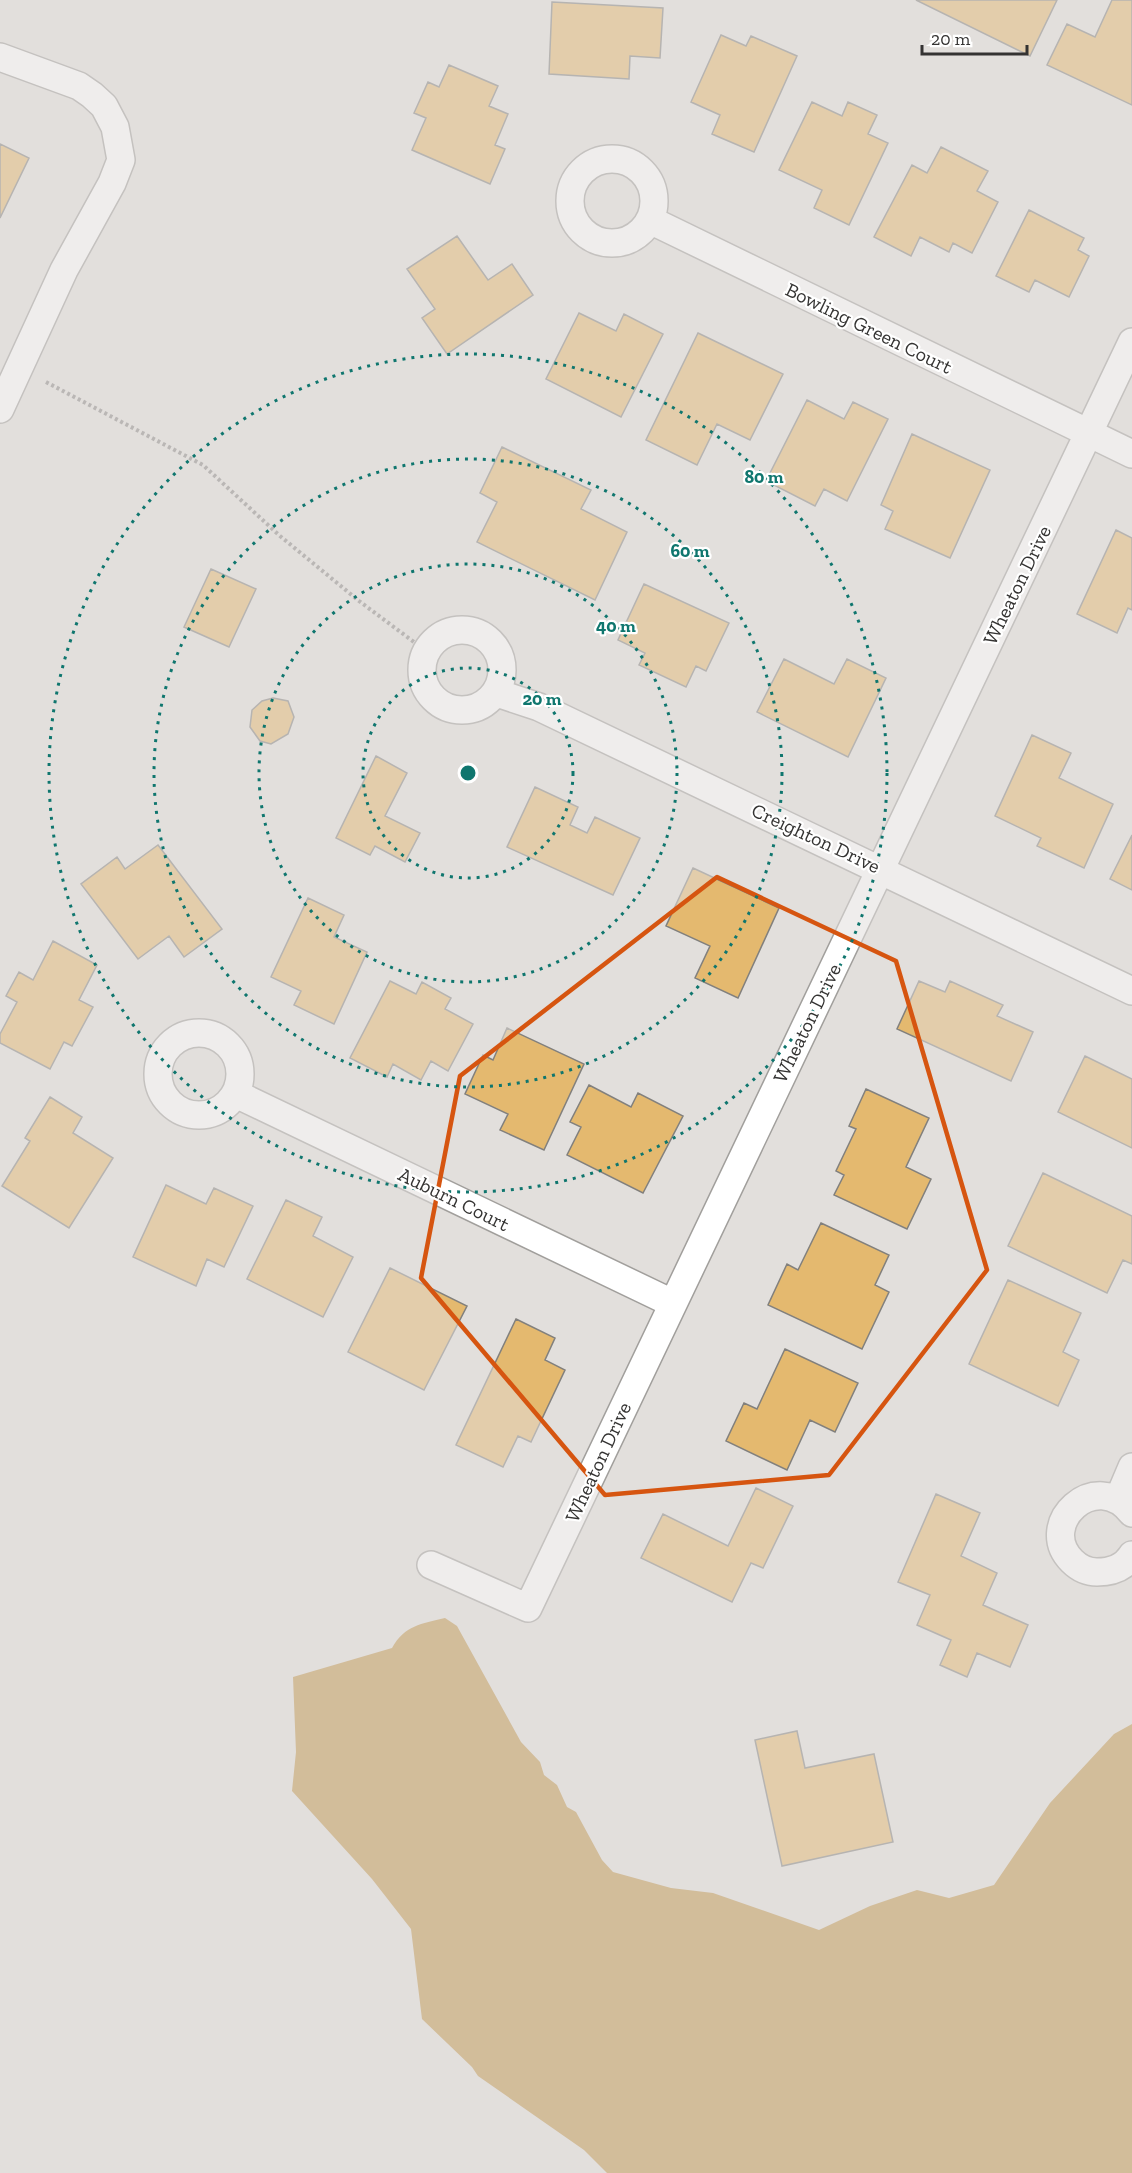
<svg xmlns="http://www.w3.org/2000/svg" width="1132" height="2173" font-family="'Zilla Slab',serif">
  <rect width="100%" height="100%" fill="#e2dfdc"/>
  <path fill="#be944b" d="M445 1618 457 1626 521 1742 540 1762 544 1775 557 1785 567 1807 576 1812 602 1860 613 1872 671 1888 713 1893 819 1930 870 1906 917 1890 949 1898 994 1885 1050 1803 1114 1734 1132 1724V2173H607L584 2150 478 2076 472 2067 422 2019 411 1929 372 1879 292 1791 296 1752 293 1677 392 1648C405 1625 421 1624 445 1618Z"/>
  <path fill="#e4b96f" stroke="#82807d" stroke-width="1.5" d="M916 0H1057L1030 56Z
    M1112 0H1132V105L1047 65 1067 24 1095 37Z
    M552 2 663 8 660 58 630 56 629 79 549 74Z
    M721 35 746 46 751 36 797 56 754 152 712 134 720 115 691 102Z
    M449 65 498 86 489 106 508 114 495 145 505 149 490 184 412 150 426 118 414 113 428 82 439 87Z
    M812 102 842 116 848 102 877 115 868 134 888 143 849 225 814 208 822 190 779 170Z
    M0 144 29 158 0 218Z
    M941 147 988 171 977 191 998 202 972 253 953 243 949 252 920 237 911 256 874 237 912 165 927 173Z
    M1029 210 1084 238 1078 250 1089 256 1069 297 1035 280 1029 292 996 276Z
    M457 236 488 280 512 264 533 295 447 354 422 318 435 309 407 269Z
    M579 313 616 331 624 314 663 334 621 417 546 379Z
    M698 333 783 374 750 440 717 424 697 465 646 440Z
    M807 400 844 419 853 402 888 419 847 501 824 489 815 506 766 481Z
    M912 434 990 470 950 558 885 529 893 511 881 505Z
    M502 447 591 490 581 509 627 532 595 600 477 542 497 502 480 493Z
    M1116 530 1132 538V610L1128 608 1117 633 1077 614Z
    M211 569 256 589 229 647 184 627Z
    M644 584 729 623 706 671 696 666 686 687 639 665 645 653 618 640Z
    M784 659 834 684 847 659 886 678 848 757 757 712Z
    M273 698 288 701 294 717 288 734 271 744 260 741 250 727 252 710 262 701Z
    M1032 735 1071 753 1059 778 1113 804 1084 868 1037 846 1041 838 995 816Z
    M376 756 407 773 385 816 420 833 405 862 375 846 370 855 336 838Z
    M535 787 578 807 570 825 587 833 595 817 640 838 613 895 507 847Z
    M1132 835V890L1110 879Z
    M158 845 222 929 184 957 169 936 138 959 81 884 117 857 125 869Z
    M693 868 779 908 738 998 695 978 710 946 666 926Z
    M308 898 344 915 334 937 367 952 334 1024 294 1005 301 991 271 977Z
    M53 941 97 965 79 1000 93 1007 72 1046 64 1042 50 1069 0 1043V1034L17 1002 6 996 19 972 33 980Z
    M390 981 416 994 422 982 451 998 445 1009 473 1024 448 1071 431 1061 421 1080 393 1064 387 1077 350 1058Z
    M919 981 945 992 950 981 1003 1005 997 1016 1033 1032 1011 1081 897 1029Z
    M507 1028 584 1064 544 1150 500 1130 508 1114 465 1094 483 1055 493 1060Z
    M1085 1056 1132 1079V1148L1058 1112Z
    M589 1085 631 1107 638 1093 683 1116 643 1193 567 1155 581 1127 570 1122Z
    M866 1089 929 1118 906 1167 931 1179 907 1229 834 1195 844 1175 836 1171 856 1129 849 1126Z
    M50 1097 82 1117 73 1133 113 1158 69 1228 2 1186 30 1141 25 1138Z
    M1043 1173 1132 1216V1264L1123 1260 1107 1293 1008 1246Z
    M166 1185 206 1204 214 1188 253 1206 224 1267 207 1259 196 1286 133 1257Z
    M286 1200 322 1217 313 1236 353 1257 323 1317 247 1279Z
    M821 1223 889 1255 875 1285 889 1292 862 1349 768 1305 787 1264 798 1270Z
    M390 1268 467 1306 424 1390 348 1352Z
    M1008 1280 1081 1313 1063 1352 1079 1360 1058 1406 969 1364Z
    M516 1319 555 1338 545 1360 565 1370 531 1442 518 1436 503 1467 456 1445Z
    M785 1349 858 1383 835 1432 810 1420 787 1470 726 1441 744 1403 757 1409Z
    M756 1488 793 1506 763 1568 751 1563 732 1602 641 1558 663 1514 728 1546Z
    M936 1494 980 1513 961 1556 997 1573 983 1605 1028 1625 1010 1667 977 1653 967 1677 940 1665 951 1640 917 1625 930 1595 898 1582Z
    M797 1731 805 1768 874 1754 893 1842 782 1866 755 1740Z"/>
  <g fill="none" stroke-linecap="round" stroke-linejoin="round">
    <g stroke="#a19f9c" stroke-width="30">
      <path id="street" d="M0 57 79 86 92 95 104 106 115 127 121 160 112 183 64 270 0 409
        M570 201a42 42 0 1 1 84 0a42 42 0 1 1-84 0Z
        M650 220 1132 454
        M422 670a40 40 0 1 1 80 0a40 40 0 1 1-80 0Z
        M497 693 539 707 1132 991
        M158 1074a41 41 0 1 1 82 0a41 41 0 1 1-82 0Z
        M236 1094 672 1303
        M1118 1500 1132 1467
        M1132 1513C1096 1467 1035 1524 1072 1561 1079 1568 1088 1572 1097 1572 1111 1572 1124 1568 1132 1555
        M431 1565 528 1608 1132 342"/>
    </g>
    <path stroke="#8a8886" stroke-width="4" stroke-dasharray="3 3" stroke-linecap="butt" d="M46 382 203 465 280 536 359 601 426 651"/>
    <use href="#street" stroke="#fff" stroke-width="27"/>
  </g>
  <path d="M0 0H1132V2173H0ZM717 877 896 961 987 1270 829 1475 605 1495 421 1278 460 1076Z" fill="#e2dfdc" fill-opacity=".55" fill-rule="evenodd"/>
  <path fill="none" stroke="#d65510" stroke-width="4.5" stroke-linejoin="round" d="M717 877 896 961 987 1270 829 1475 605 1495 421 1278 460 1076Z"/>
  <g fill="none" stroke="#0f766e" stroke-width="3" stroke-dasharray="3 6">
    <circle cx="468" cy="773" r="105"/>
    <circle cx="468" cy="773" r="209"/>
    <circle cx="468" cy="773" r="314"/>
    <circle cx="468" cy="773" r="419"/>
  </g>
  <g text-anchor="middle" stroke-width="4.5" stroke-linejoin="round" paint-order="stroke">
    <g font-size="20" fill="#343332" stroke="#fff">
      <text transform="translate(869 328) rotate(26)" y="7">Bowling Green Court</text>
      <text transform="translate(1017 585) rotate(-64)" y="7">Wheaton Drive</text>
      <text transform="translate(816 838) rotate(25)" y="7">Creighton Drive</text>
      <text transform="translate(807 1023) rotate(-64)" y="7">Wheaton Drive</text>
      <text transform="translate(454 1199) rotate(26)" y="7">Auburn Court</text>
      <text transform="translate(598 1462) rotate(-65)" y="7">Wheaton Drive</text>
    </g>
  </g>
  <circle cx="468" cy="773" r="9" fill="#0f766e" stroke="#fff" stroke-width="3"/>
  <g font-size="18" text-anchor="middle" font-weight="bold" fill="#0f766e" stroke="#fff" stroke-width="4.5" stroke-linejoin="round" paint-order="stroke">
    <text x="764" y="483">80 m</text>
    <text x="690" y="557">60 m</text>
    <text x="616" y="632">40 m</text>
    <text x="542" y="705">20 m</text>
  </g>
  <path d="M922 45v9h105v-9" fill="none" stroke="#343332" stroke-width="3"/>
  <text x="931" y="45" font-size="18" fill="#343332" stroke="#ffffff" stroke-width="4.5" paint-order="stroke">20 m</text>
</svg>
